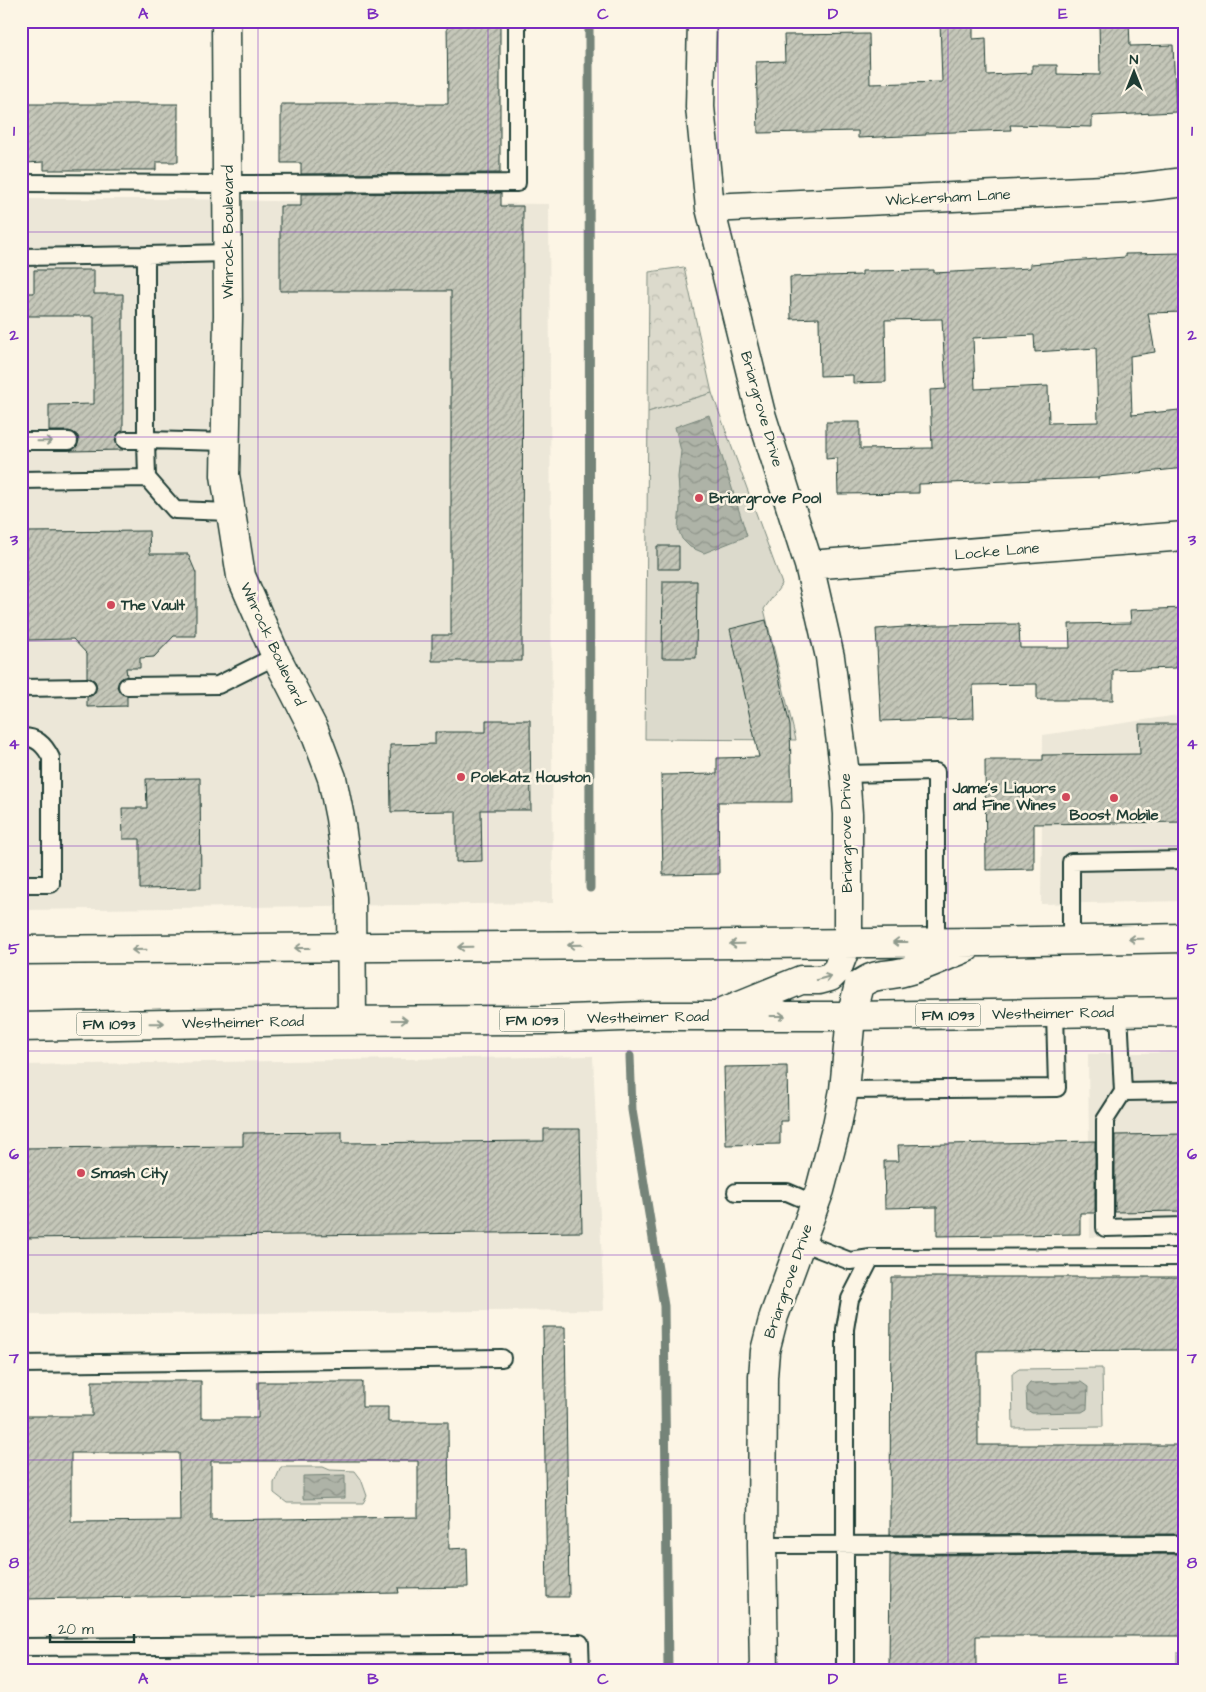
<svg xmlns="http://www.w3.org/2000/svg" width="1206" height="1692" font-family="'Architects Daughter',sans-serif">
  <defs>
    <pattern id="park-crowns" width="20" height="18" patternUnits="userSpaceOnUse" patternTransform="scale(1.25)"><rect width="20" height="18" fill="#dcdacc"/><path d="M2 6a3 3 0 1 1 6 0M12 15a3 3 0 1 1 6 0" fill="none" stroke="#bcbcb0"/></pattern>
    <pattern id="water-waves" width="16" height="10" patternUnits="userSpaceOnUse" patternTransform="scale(1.25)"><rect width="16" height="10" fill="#aeb3a7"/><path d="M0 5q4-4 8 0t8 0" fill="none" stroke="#8d9389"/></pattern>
    <pattern id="building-hatch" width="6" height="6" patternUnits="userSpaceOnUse" patternTransform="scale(1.25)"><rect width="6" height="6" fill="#c5c7b9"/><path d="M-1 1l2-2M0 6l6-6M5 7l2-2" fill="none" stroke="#9fa397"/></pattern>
  </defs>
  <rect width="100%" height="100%" fill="#fcf5e5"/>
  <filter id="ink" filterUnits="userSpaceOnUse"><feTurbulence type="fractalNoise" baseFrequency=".02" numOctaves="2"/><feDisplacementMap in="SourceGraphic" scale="10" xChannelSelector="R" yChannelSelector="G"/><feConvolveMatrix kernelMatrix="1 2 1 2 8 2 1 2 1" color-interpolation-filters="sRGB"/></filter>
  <g filter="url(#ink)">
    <path fill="#ece7d8" d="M21 199H186L269 201 549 204 553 903 21 910Z
      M1185 714V901L1041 904 1043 735Z
      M1185 1052V1235L1090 1237 1088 1054Z
      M593 1056 604 1310 21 1315V1065Z"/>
    <path fill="url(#park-crowns)" stroke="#7e8c80" d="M684 267 712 393 648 412 649 272Z"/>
    <path fill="#dcdacc" stroke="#7e8c80" d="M712 393 782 584 764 609 796 740 645 739 648 412Z
      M1102 1368 1103 1427 1013 1428 1012 1374 1019 1369Z
      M281 1467H323L330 1470 355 1471 361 1479 367 1496 363 1503H287L274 1493V1483Z
      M1177 1653H1185V1671H1177Z"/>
    <path fill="url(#water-waves)" stroke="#758479" d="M709 415 747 536 704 553 690 547 682 539 678 529 680 506 678 477 681 451 675 427Z
      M1081 1382 1088 1387 1087 1409 1082 1412 1032 1413 1027 1410 1026 1388 1030 1383Z
      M345 1475V1498L303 1499V1476Z"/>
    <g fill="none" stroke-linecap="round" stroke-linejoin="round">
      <path stroke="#758479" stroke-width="9" d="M589 21 590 888
        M630 1056 632 1110 664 1306 668 1671"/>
    </g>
    <path fill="url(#building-hatch)" stroke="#1f3d34" fill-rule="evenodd" d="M447 21H500V173L301 174V163H281V104H448Z
      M940 21H973V39L986 38 987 75 1032 73V65H1057V74L1100 75 1099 21H1129L1130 46 1173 45 1176 112 1092 116V127L1010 125 1011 130 926 133V135L858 138V131L758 133 756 62 785 61 784 35 869 34 870 84 942 82Z
      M25 104H178V162H156V170H44V162L25 163Z
      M501 193V206H523L522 661H432V635H451V291H280V206H301V194Z
      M1185 253V312L1148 313 1155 352 1130 356 1132 415 1179 410 1185 468 1099 477V478L919 484V493L838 494 837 458 826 459V422H860V449L932 448 930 390 946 389 942 319 885 320 886 382 853 383V375L820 376 819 318 791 319 790 277 862 275V271L934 270V273L1030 268V264L1125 257V254ZM1034 335 1035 352 1096 348 1098 422 1049 423 1048 386 975 389 973 338Z
      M34 270H94V294H123V430L117 435 115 440 117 445 123 450 70 451 77 446 79 441 78 436 74 433 69 431H49V405L94 404V316H21V293H34Z
      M149 531 150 554H188L196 573V636H174L154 657 140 658V668H126L127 676 119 681 117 687 122 694 127 696V706L87 707V697L93 695 97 687 95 681 87 677V654L73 639 27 640 26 532Z
      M657 546H679V569H657Z
      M663 581H697L696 658H662Z
      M1185 608V654L1176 655V668L1113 670V700H1037V684L973 685 974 718 881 721 876 629 934 625 1019 624 1020 648H1070L1069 624 1131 623 1130 610Z
      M766 620 790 726 792 802H718L719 874 663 875 661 775 717 774V758L759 757 730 629Z
      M486 720H530L531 810H481L482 861 456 862V811L391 812 390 745 435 744V732H486Z
      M1139 724H1185V822L1034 824V869L986 870 985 760H1043V755L1140 754Z
      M200 778 201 888 140 889V839H123L122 808H147L146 779Z
      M787 1066 788 1121H780V1144L726 1145 724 1067Z
      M544 1129H580L582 1232 21 1238V1148L243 1146V1133L342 1132V1143L544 1141Z
      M1185 1134V1211L1115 1212V1135Z
      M1095 1141V1213H1080V1234L937 1236V1207L885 1208 884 1161H899L898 1145Z
      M891 1277H1185V1350L978 1351V1445H1185V1534L890 1535Z
      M543 1327H565L569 1597H547Z
      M92 1381H201V1418H258V1382H362V1407H388V1422H448L449 1549 467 1548 468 1587 398 1588 399 1593 21 1599V1416H92ZM71 1453H179L180 1521 71 1522ZM211 1461H418V1517L211 1520Z
      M1185 1554V1636H976V1671H889L890 1555Z"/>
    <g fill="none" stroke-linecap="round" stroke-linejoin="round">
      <g stroke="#1f3d34" stroke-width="20">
        <path id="service" d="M21 183 228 184 517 183V21
          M21 257 146 255
          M125 440H146L147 478
          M21 441H69
          M226 442 146 440V255L228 253
          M21 480 147 478 175 510 230 512
          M127 686 218 685 276 656
          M21 688 87 687
          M21 737C36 736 45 745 51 758V884H21
          M845 774 936 772V942
          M1071 940V862L1185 860
          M1119 1012 1123 1092 1105 1120V1228L1185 1226
          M844 1090 1057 1088 1055 1013
          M1123 1092 1185 1091
          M736 1192H787L815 1204
          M801 1242 850 1261 871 1258 1185 1257
          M21 1364 502 1358
          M762 1545 1185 1544
          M21 1647 580 1643 581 1671
          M845 1671V1329L850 1299 871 1258"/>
      </g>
      <g stroke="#1f3d34" stroke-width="31">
        <path id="minor" d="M702 21 700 107 710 208 761 414 809 565 830 657 845 774 848 814V942
          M710 208 1126 189 1185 182
          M809 565 1185 536
          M764 1671 762 1545 763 1377 765 1351 774 1316 820 1190 837 1125 844 1090 851 1016"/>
      </g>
      <g stroke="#1f3d34" stroke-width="31">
        <path id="tertiary" d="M226 21 228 315 225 475 241 576 276 656 314 730 332 778 340 818 351 898 352 1020"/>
      </g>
      <g stroke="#1f3d34" stroke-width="31">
        <path id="primary" d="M21 950 984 942 1185 938
          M725 1011 801 980H819L830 977 837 970 848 942
          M851 1016 859 985C876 972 884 977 903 972 924 967 945 956 966 948
          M21 1027 313 1021 544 1020 648 1016H851L1185 1011"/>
      </g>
      <use href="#service" stroke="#fcf5e5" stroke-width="16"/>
      <use href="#minor" stroke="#fcf5e5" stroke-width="28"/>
      <use href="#tertiary" stroke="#fcf5e5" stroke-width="28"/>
      <use href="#primary" stroke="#fcf5e5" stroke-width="28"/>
    </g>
    <defs><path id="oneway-shaft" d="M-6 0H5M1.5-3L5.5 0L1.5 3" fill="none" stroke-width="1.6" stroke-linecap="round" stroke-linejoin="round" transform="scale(1.25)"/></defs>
    <g stroke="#8e998c">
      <use href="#oneway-shaft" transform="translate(45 441) rotate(-1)"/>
      <use href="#oneway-shaft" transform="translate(1136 939) rotate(179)"/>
      <use href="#oneway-shaft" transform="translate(900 942) rotate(180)"/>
      <use href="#oneway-shaft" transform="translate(737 944) rotate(179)"/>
      <use href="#oneway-shaft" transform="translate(575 945) rotate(179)"/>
      <use href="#oneway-shaft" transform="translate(465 947) rotate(179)"/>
      <use href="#oneway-shaft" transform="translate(302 948) rotate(180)"/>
      <use href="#oneway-shaft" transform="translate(139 950) rotate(179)"/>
      <use href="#oneway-shaft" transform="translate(824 978) rotate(-16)"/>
      <use href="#oneway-shaft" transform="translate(778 1016)"/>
      <use href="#oneway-shaft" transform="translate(400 1020)"/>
      <use href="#oneway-shaft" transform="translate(157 1023) rotate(-1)"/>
    </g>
  </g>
  <path fill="none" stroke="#7b2cbf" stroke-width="1" stroke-opacity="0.55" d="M258 21V1671M488 21V1671M718 21V1671M948 21V1671M21 232H1185M21 437H1185M21 641H1185M21 846H1185M21 1051H1185M21 1255H1185M21 1460H1185"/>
  <g fill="#d1495b" stroke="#fcf5e5" stroke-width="2">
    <circle cx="699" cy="498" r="5"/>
    <circle cx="111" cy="605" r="5"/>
    <circle cx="461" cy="777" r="5"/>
    <circle cx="1066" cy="797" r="5"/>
    <circle cx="1114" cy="798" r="5"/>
    <circle cx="81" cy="1173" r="5"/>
  </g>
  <g text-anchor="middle" stroke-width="5" stroke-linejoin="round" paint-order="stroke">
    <g fill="#fcf5e5" stroke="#617469" stroke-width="1">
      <rect x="915.5" y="1003.5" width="65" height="23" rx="4"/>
      <rect x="499.5" y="1008.5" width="65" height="23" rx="4"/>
      <rect x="76.5" y="1012.5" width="65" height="23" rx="4"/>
    </g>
    <g font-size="14" font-weight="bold" fill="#1f3d34">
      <text x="948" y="1020">FM 1093</text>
      <text x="532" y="1025">FM 1093</text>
      <text x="109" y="1029">FM 1093</text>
    </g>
    <g font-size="15" fill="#1f3d34" stroke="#fcf5e5">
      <text transform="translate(948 197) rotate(-3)" y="5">Wickersham Lane</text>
      <text transform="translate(228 232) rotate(-90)" y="5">Winrock Boulevard</text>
      <text transform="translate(762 409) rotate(74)" y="5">Briargrove Drive</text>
      <text transform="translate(997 551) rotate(-5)" y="5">Locke Lane</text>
      <text transform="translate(273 644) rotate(65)" y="5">Winrock Boulevard</text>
      <text transform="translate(846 833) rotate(-91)" y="5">Briargrove Drive</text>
      <text transform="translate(1053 1013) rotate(-1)" y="5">Westheimer Road</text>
      <text transform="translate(648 1017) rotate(-1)" y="5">Westheimer Road</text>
      <text transform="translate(243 1022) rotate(-1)" y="5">Westheimer Road</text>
      <text transform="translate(788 1281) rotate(-71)" y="5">Briargrove Drive</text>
    </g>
    <g font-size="15" font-weight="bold" fill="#1f3d34" stroke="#fcf5e5" text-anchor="start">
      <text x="709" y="503">Briargrove Pool</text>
      <text x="121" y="610">The Vault</text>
      <text x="471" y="782">Polekatz Houston</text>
      <text x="1056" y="793" text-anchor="end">Jame's Liquors<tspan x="1056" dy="17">and Fine Wines</tspan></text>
      <text x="1114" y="820" text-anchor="middle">Boost Mobile</text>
      <text x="91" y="1178">Smash City</text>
    </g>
  </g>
  <rect width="1206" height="1692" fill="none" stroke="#fcf5e5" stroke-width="55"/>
  <g transform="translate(1134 72)" stroke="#fcf5e5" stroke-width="4" paint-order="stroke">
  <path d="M0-4L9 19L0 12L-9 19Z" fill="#1f3d34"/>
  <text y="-8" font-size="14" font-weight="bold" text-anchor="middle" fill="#1f3d34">N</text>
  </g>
  <path d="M50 1634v8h84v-8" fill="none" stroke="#1f3d34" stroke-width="2.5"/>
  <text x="58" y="1634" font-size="15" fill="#1f3d34" stroke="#fcf5e5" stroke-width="4" paint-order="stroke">20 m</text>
  <rect x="28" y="28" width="1150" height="1636" fill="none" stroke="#7b2cbf" stroke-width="2"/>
  <g font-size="16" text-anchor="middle" font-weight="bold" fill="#7b2cbf">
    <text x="143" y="19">A</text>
    <text x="373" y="19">B</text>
    <text x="603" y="19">C</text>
    <text x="833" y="19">D</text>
    <text x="1063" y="19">E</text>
    <text x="14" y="136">1</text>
    <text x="1192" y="136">1</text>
    <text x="14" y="340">2</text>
    <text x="1192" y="340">2</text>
    <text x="14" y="545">3</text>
    <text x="1192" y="545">3</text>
    <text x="14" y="749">4</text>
    <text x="1192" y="749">4</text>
    <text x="14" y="954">5</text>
    <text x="1192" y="954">5</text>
    <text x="14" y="1159">6</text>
    <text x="1192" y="1159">6</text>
    <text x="14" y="1363">7</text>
    <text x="1192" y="1363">7</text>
    <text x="14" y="1568">8</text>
    <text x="1192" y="1568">8</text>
    <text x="143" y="1684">A</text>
    <text x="373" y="1684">B</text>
    <text x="603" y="1684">C</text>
    <text x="833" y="1684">D</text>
    <text x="1063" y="1684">E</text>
  </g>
</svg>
